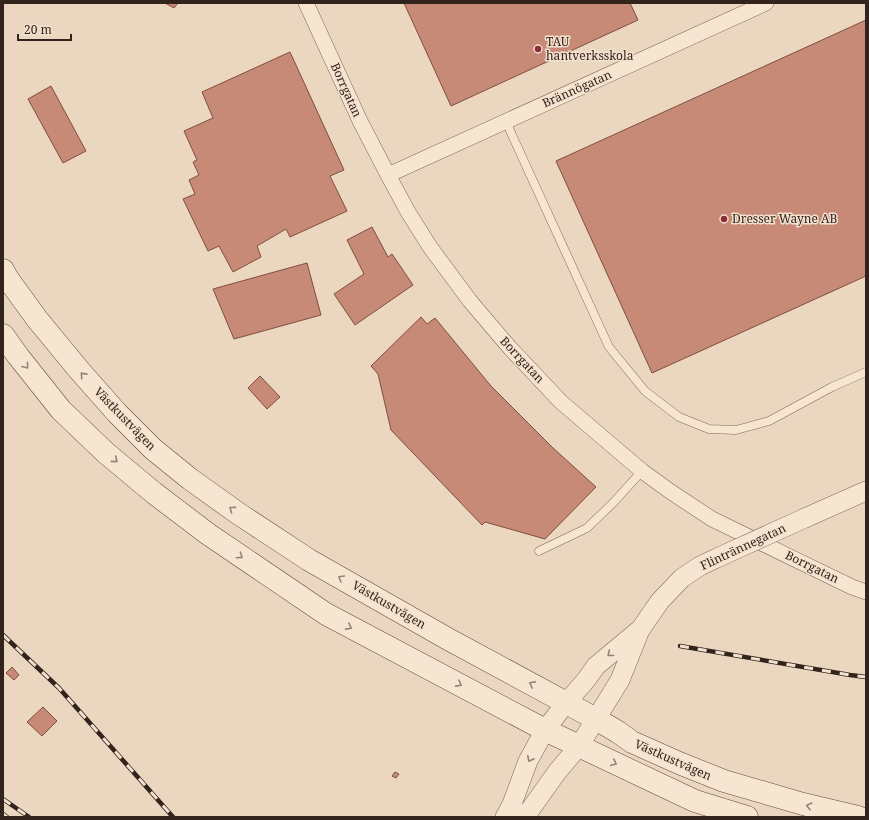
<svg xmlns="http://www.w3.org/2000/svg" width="869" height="820" font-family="'Noto Serif',serif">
  <rect width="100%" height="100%" fill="#ebd6bf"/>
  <path fill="#c78a76" stroke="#7f4e40" d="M165 3H178L174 8Z
    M404 3H630L638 20 451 106Z
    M866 20V276L652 373 556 161Z
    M290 52 344 170 330 176 347 211 290 237 286 229 257 246 261 257 233 272 219 246 208 251 183 199 195 194 189 180 199 175 193 162 197 160 184 131 213 118 202 92Z
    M51 86 86 151 63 163 28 99Z
    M372 227 388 257 392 254 413 285 355 325 334 294 364 274 347 240Z
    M307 263 321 315 234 339 213 289Z
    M421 317 427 324 435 318 491 386 552 447 596 487 545 539 485 522 482 525 391 430 378 374 371 366Z
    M260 376 280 397 267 409 248 388Z
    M12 667 19 675 14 680 6 673Z
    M43 707 57 721 42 736 27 722Z
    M395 772 399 774 396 778 392 776Z"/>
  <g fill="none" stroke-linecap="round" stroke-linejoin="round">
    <g stroke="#826758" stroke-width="9">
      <path id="service" d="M506 121 512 135 609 347 645 391 679 417 709 429 736 430 769 421 832 387 866 372
        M539 551 587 528 613 503 642 471"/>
    </g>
    <g stroke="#826758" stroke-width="16">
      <path id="minor" d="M306 3 360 121 388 175 408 212 430 247 470 301 510 348 561 402 642 471 671 492 712 519 852 587 866 592
        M388 175 766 3"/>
    </g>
    <g stroke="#826758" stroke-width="20">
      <path id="tertiary" d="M805 518 866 491
        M505 817 512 804 528 761 545 730 566 703 586 680 596 666 638 631
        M525 817 557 772 579 746 596 719 620 680 640 630 660 601 682 578 700 566 719 557"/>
    </g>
    <g stroke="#63493c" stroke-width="23">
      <path id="secondary" d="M3 270 8 279 37 319 79 370 117 413 153 449 190 479 239 514 309 560 448 639 596 719 618 732 632 742 679 763 724 781 803 804 858 817
        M3 335 18 356 61 410 106 453 154 493 208 534 326 614 545 730 695 801 747 817"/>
    </g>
    <use href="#service" stroke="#f6e5d1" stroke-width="8"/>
    <use href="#minor" stroke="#f6e5d1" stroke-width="15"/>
    <use href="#tertiary" stroke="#f6e5d1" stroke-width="19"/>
    <use href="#secondary" stroke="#f6e5d1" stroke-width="22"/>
    <g stroke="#32231c" stroke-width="4.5">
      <path id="rail" d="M3 635 59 688 173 817
        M680 646 850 675 866 677
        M3 799 29 817
        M3 814 7 817"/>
    </g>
    <use href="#rail" stroke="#f3e1ce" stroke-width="3" stroke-dasharray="9" stroke-linecap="butt"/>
    <g stroke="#826758" stroke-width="20" stroke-linecap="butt">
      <path id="tertiary-bridge" d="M719 557 805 518"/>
    </g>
    <use href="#tertiary-bridge" stroke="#f6e5d1" stroke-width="19"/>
  </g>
  <defs><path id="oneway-chevron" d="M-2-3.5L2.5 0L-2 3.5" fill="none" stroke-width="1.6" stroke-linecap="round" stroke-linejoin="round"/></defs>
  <g stroke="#948476">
    <use href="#oneway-chevron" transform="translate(26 366) rotate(52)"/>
    <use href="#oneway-chevron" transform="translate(83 375) rotate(-132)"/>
    <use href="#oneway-chevron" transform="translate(115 460) rotate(40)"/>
    <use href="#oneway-chevron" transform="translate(232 509) rotate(-144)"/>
    <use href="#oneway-chevron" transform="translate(240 556) rotate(34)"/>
    <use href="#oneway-chevron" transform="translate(341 578) rotate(-150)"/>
    <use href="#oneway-chevron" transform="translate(349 627) rotate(28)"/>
    <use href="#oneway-chevron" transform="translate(610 654) rotate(141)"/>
    <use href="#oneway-chevron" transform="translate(459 684) rotate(28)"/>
    <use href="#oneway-chevron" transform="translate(532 684) rotate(-152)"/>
    <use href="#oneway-chevron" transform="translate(530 759) rotate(116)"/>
    <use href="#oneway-chevron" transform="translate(614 763) rotate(25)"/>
    <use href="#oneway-chevron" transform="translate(809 806) rotate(-166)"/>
  </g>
  <g fill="#8d2c3d" stroke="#f3e1ce" stroke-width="1.5">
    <circle cx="538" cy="49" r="4"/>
    <circle cx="724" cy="219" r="4"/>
  </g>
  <g text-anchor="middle" stroke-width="3" stroke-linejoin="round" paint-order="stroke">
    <g font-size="12" fill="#32231c" stroke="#f3e1ce" text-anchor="start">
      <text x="546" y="46">TAU<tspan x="546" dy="14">hantverksskola</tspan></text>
      <text x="732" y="223">Dresser Wayne AB</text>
    </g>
    <g font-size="12" fill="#32231c" stroke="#f3e1ce">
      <text transform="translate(577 89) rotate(-24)" y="4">Brännögatan</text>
      <text transform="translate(346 90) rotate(66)" y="4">Borrgatan</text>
      <text transform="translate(522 360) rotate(47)" y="4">Borrgatan</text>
      <text transform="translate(125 419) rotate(46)" y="4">Västkustvägen</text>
      <text transform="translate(743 547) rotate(-25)" y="4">Flintrännegatan</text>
      <text transform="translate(812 567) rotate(26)" y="4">Borrgatan</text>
      <text transform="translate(389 605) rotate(30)" y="4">Västkustvägen</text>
      <text transform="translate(673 760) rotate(24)" y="4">Västkustvägen</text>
    </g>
  </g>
  <rect width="869" height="820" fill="none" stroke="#32231c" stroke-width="8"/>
  <path d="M18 34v6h53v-6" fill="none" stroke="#32231c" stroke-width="2"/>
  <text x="24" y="34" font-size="12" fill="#32231c" stroke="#f3e1ce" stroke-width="3" paint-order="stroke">20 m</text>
</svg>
